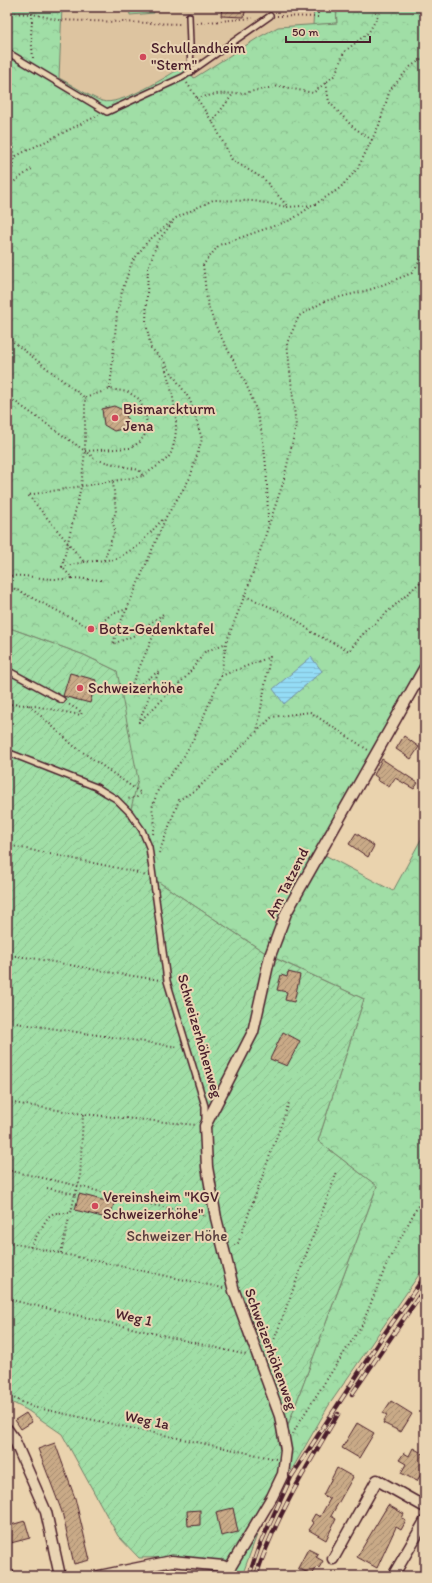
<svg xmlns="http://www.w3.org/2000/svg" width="432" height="1583" font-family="Itim,sans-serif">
  <defs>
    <pattern id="forest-crowns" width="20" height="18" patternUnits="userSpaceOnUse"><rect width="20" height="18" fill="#a0dea6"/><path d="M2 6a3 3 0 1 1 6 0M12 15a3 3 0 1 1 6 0" fill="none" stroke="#8bbe8f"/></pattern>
    <pattern id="garden-furrows" width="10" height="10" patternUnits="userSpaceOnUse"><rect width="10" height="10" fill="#a0dea6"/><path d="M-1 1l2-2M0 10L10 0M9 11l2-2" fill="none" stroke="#8bbe8f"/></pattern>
    <pattern id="water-rules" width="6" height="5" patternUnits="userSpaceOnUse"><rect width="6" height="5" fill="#94dcf6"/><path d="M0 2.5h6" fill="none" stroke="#81bcd3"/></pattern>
    <pattern id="building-hatch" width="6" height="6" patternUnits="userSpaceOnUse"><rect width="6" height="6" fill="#c9aa87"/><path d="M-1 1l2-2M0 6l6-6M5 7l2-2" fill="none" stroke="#a58a6f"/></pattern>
  </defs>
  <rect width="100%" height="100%" fill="#ead3ae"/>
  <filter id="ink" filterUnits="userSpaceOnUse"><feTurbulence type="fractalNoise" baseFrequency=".025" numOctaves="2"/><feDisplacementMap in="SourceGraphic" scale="8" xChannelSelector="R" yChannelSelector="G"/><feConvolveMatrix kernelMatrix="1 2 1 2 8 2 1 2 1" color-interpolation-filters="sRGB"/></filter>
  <g filter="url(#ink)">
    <path fill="#ddc4a0" d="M62 7H336L337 23 313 25 215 65 194 78 185 65 153 85 116 101 103 102 59 78Z"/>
    <path fill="#a0dea6" stroke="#757e68" d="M129 7H153L154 13 130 15Z
      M314 7H336L337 23 313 25Z
      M258 1532 242 1576H230Z"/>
    <path fill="url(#forest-crowns)" stroke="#757e68" d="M7 7H62L59 78C71 84 90 97 102 101 119 107 170 75 185 65L194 78 261 36 278 27 337 23 336 7H425V660L413 680 267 954 154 879 130 813 117 671 84 655 7 627Z
      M425 832V1266L329 1405 291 1471 283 1474 285 1433 377 1186 318 1141 364 999 275 958 289 915 323 854 393 891Z"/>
    <path fill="url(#garden-furrows)" stroke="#757e68" d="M7 627 84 655 117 671 138 779 130 813 149 847 154 879 270 956 364 999 318 1141 377 1186 285 1433 283 1474 228 1563 189 1557 139 1558 118 1536 62 1434 27 1410 7 1400Z"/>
    <path fill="url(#water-rules)" stroke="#7690a5" d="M311 657 322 671 284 704 273 689Z"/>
    <path fill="url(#building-hatch)" stroke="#4a1f2b" d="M222 7H246L244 17 221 16Z
      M114 406 125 411 127 419 122 429 114 431 104 425 102 409Z
      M70 673 96 680 90 703 63 696Z
      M404 736 419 747 411 759 396 749Z
      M382 759 418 783 414 789 395 778 389 787 377 780 378 778 374 775Z
      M356 833 374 846 368 857 349 844Z
      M288 972 300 975 294 1002 285 1000 287 992 277 990 281 975 287 977Z
      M283 1032 300 1041 287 1066 270 1059Z
      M79 1194 114 1203 110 1219 75 1210Z
      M391 1401 412 1414 401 1432 383 1423 387 1415 383 1413Z
      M26 1413 32 1422 21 1429 15 1420Z
      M357 1423 374 1433 359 1458 342 1448Z
      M55 1443 75 1498 90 1560 74 1564 62 1512 38 1449Z
      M413 1448 425 1455V1467L417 1481 401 1473 406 1464 399 1460 404 1453 409 1456Z
      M337 1468 353 1477 331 1516 336 1519 326 1540 309 1530 314 1523 311 1521 315 1514 320 1517 330 1499 323 1495Z
      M388 1505 404 1514 402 1518 406 1521 401 1530 396 1527 377 1568 357 1557Z
      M233 1508 238 1532 221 1536 216 1512Z
      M200 1510V1525L188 1526 187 1511Z
      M25 1521 30 1538 7 1544V1526Z
      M308 1549 318 1554 316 1557 323 1561 319 1568 317 1567 312 1575 298 1568Z"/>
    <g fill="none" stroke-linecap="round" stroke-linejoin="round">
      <g stroke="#4a1f2b" stroke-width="8">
        <path id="lane" d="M189 16 191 72
          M7 52 107 112 183 77 270 16
          M7 670 62 700
          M7 752 96 787 116 799 130 813 142 830 149 847 167 981 205 1106V1122"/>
      </g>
      <g stroke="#4a1f2b" stroke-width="13">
        <path id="street" d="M7 1429 14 1439 46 1512 60 1576
          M333 1559 377 1480 425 1507
          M7 1575 10 1576
          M99 1576 172 1561 223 1566 230 1569
          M225 1576 272 1497 283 1474 286 1450 280 1416 234 1291 216 1218 207 1167 205 1126 253 1032 270 956 286 913 425 667
          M393 1576 425 1521"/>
      </g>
      <path stroke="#4a1f2b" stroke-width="2" stroke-dasharray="1 3" stroke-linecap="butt" d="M7 13 33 14 58 20 181 24
        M277 16 318 17V7
        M197 23 253 18
        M33 58 31 35 33 7
        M187 83 215 126 232 160 264 179 288 207
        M326 83 329 102 353 127 372 140
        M197 98 217 94 244 93 279 86 313 93 335 75 344 52 369 32 383 7
        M212 122 233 94
        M7 133C20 153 13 165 7 186
        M16 156 99 115
        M8 186 33 168
        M7 211 10 261 7 312
        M7 337 85 398
        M110 389 117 313 122 291 132 262 147 242 176 218 213 200 254 201 288 207 314 205 340 188 358 168 379 125 390 90 410 67 425 57
        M7 396 85 451
        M143 476C149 471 167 461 170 455 183 428 172 390 164 364
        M268 522C267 478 267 436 251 396 239 365 217 337 208 304 205 292 205 278 203 265L219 245 291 220 312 206
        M104 560 115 530 112 520 116 512 113 482
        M84 562 116 559 138 546 163 519
        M62 567 81 487 85 451V398
        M7 576C29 574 50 582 72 578L62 567 84 562 28 495 143 476 139 470 97 460 85 451 130 448 140 442 147 432 146 415 139 399 128 392 110 389 85 398
        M72 578 101 580
        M7 585 93 629 112 614 127 609 118 627 113 644 133 636 163 614 128 693 159 671 139 722 186 677 205 652 226 643
        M245 596 291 616 313 633 349 651 362 635 425 578
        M127 609 166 517 190 478 202 439 190 400 163 360 151 348 146 323 148 268 158 241 173 222
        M221 676 270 657 257 731
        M7 704 29 705 81 715 82 712 68 704
        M29 705 74 746 141 793 137 797 127 799
        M153 834 155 825 152 808 158 790 182 760 197 732 221 676 226 643 248 587 283 483 296 426 287 343 299 316 325 301 372 289 412 273 425 253
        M7 845 132 871 146 876
        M159 853 179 800 197 789 272 717 310 712 368 750
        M7 955 32 958 113 973 160 980
        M9 1022 179 1047
        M7 1102 83 1114 196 1125
        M7 1170 79 1186 134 1201 206 1216
        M47 1188 75 1194 80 1180 83 1114
        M7 1242 223 1288
        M234 1245 238 1243 289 1103
        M30 1247 48 1217 54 1213H71L75 1194
        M61 1253 70 1214
        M7 1299 247 1355
        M267 1352 270 1351 337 1172
        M7 1395 33 1407 276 1459
        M293 1434 298 1424 362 1325 388 1261 425 1193"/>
      <use href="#lane" stroke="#e9d4b3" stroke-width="5"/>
      <use href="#street" stroke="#e9d4b3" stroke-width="10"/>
      <g stroke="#4a1f2b" stroke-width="4.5">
        <path id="rail" d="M352 1394 425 1288
          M249 1576 258 1549 291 1477 380 1340 425 1276
          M256 1576C275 1518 307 1466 338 1414"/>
      </g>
      <use href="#rail" stroke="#e9d4b3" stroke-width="3" stroke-dasharray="9" stroke-linecap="butt"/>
    </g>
  </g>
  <g fill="#d1495b" stroke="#e9d4b3" stroke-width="1.5">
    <circle cx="143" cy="57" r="4"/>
    <circle cx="115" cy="418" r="4"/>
    <circle cx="91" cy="629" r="4"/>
    <circle cx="80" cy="688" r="4"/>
    <circle cx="95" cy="1206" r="4"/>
  </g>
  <g text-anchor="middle" stroke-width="4" stroke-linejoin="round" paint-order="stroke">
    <g font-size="15" fill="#4a1f2b" stroke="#e9d4b3" text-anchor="start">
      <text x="151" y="53">Schullandheim<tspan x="151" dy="17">"Stern"</tspan></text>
      <text x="123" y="414">Bismarckturm<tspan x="123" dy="17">Jena</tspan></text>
      <text x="99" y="634">Botz-Gedenktafel</text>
      <text x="88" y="693">Schweizerhöhe</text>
      <text x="103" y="1202">Vereinsheim "KGV<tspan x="103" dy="17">Schweizerhöhe"</tspan></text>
    </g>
    <g font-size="15" fill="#4a1f2b" stroke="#e9d4b3">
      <text transform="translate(287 883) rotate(-63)" y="5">Am Tatzend</text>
      <text transform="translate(200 1036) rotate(74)" y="5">Schweizerhöhenweg</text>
      <text transform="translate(134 1317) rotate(13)" y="5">Weg 1</text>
      <text transform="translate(271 1349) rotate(70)" y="5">Schweizerhöhenweg</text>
      <text transform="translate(147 1420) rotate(12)" y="5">Weg 1a</text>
    </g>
    <g font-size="15" fill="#573c3d" stroke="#e9d4b3">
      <text x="177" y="1241">Schweizer Höhe</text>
    </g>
  </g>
  <rect width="432" height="1583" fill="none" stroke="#e9d4b3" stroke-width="24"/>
  <rect x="12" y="12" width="408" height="1559" fill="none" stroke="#4a1f2b" stroke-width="1.5" filter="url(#ink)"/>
  <path d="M286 36v6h84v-6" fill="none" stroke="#4a1f2b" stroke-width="2"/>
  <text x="292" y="36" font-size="12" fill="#4a1f2b" stroke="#e9d4b3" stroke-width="3" paint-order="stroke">50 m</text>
</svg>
